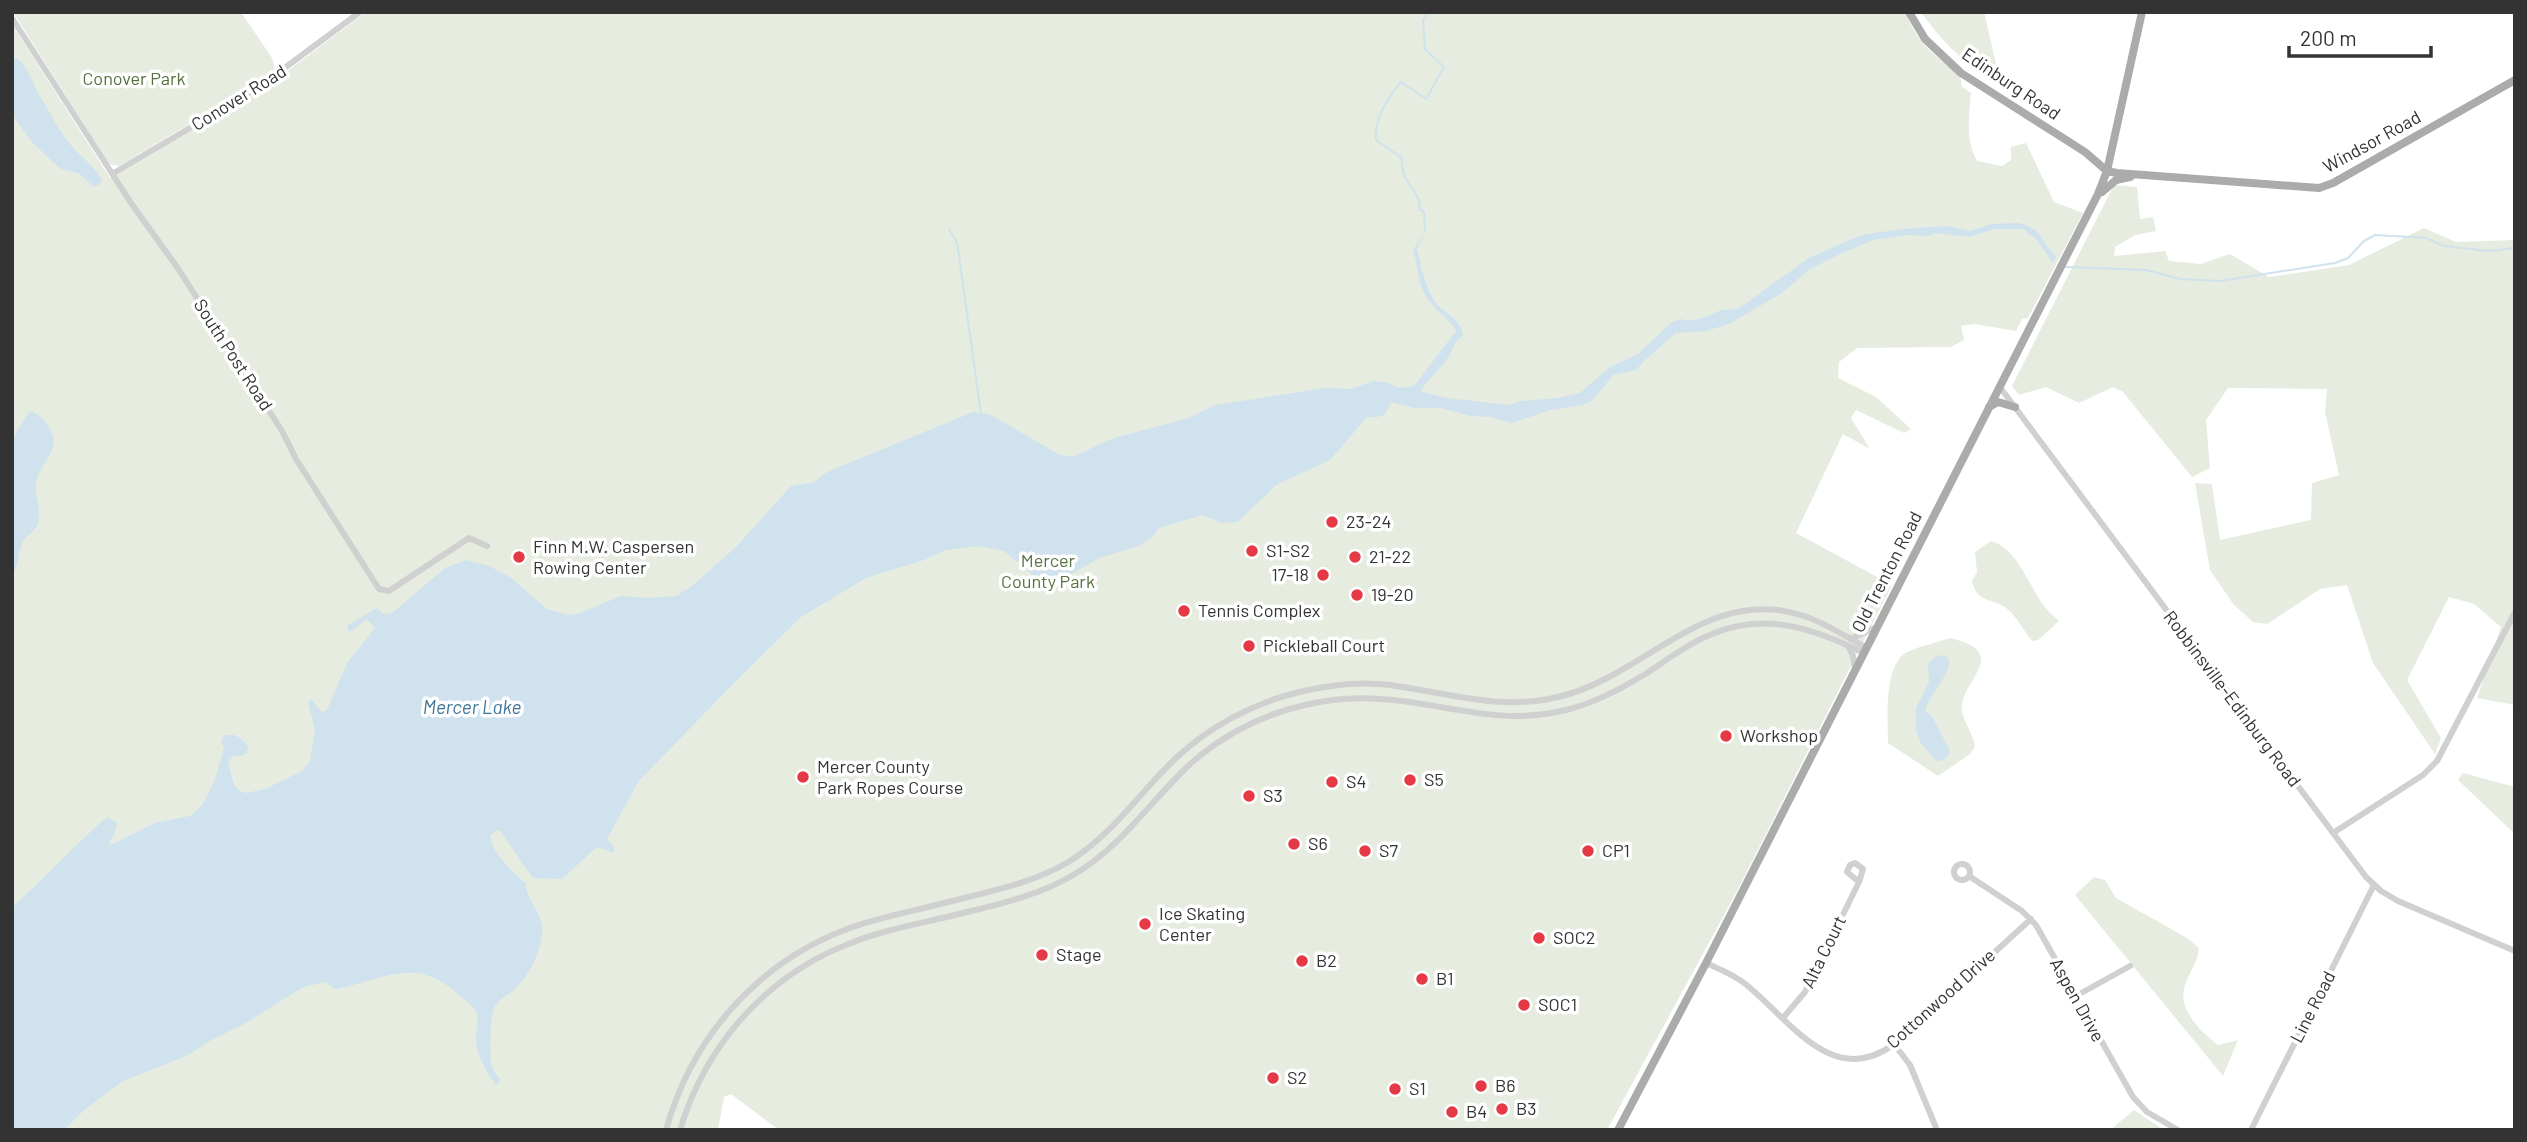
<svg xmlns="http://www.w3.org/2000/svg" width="2527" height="1142" font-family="Barlow,sans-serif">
  <rect width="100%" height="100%" fill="#fff"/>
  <path fill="#e6ecdf" d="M13 12H241L272 58 276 72 119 166 109 164Z
    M366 12H1905C1919 46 1932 53 1960 75L1962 87 1971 93C1969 117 1965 139 1977 161L2002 166 2011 160V147L2026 143 2054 202 2083 213 2028 318 2022 319 2016 331 1974 324 1961 326 1964 340 1951 347 1857 348 1839 362 1838 378 1876 397 1911 429 1904 433 1856 410 1851 418 1870 449 1843 434 1796 533 1892 585 1736 893 1607 1130H779L731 1094 724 1097 718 1130H12V24L110 178 281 76Z
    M1921 12H1984L2000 81 1995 82C1964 63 1942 42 1921 12Z
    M2114 185 2137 187 2140 219 2153 217 2156 231 2135 235 2115 247 2114 256 2165 251 2169 261 2201 264 2230 254 2269 277 2349 265 2424 228 2456 242 2515 240V705L2477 698 2501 627 2474 604 2449 597 2407 680 2441 738 2435 754 2373 663 2347 585 2320 589 2267 624 2253 622 2234 605 2210 570 2195 483 2212 484 2220 540 2311 520 2312 483 2339 475 2325 412 2327 389 2228 388 2206 420 2210 468 2192 477 2123 392 2113 387 2079 403 2046 387 2019 395 2012 386Z
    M1991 541C2016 547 2029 585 2043 605 2048 611 2054 616 2059 621L2038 640 2032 641C2024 631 2016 615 2006 608 1992 597 1977 604 1972 581L1977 572 1975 552Z
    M1950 638C2010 652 1965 678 1962 705 1960 719 1974 733 1975 747L1970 754 1938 776 1888 743C1888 720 1883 665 1907 652 1920 646 1936 643 1950 638Z
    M2463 773 2515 787V834L2458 780Z
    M2094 877 2105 880 2116 898 2187 938 2199 948C2198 962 2190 971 2185 985 2177 1009 2200 1031 2218 1045L2238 1040 2223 1076 2075 895Z
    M2134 1110 2164 1130H2110Z"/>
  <path fill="#cfe2ee" d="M12 57C28 61 32 84 40 96 50 112 58 129 70 144 80 157 95 165 102 181L100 184 94 187 78 173 61 169 52 161 33 143 15 119 12 108Z
    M2018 223C2042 228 2040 240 2056 256L2053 263 2036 239 2023 229H1994L1970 237 1935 233 1928 236 1907 235 1873 240 1838 255 1809 270 1780 294 1729 324 1706 331 1676 333 1643 362 1636 370 1613 375 1593 400 1583 405 1550 410 1512 423 1491 417 1471 416 1441 408H1414L1391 402C1384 417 1385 417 1367 417L1330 460 1276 485 1238 522 1222 523 1203 515 1159 528 1152 538 1139 546 1099 558 1056 583 1045 585 1004 551 978 546 946 550 924 560 866 578 801 617 733 684 638 782 607 839 614 847V853L597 847 562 879 533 878 500 831 496 830 491 835C489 851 514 874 526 883 525 901 545 914 542 933 540 954 530 974 514 990 507 996 499 999 494 1008 490 1017 489 1057 492 1067 494 1072 497 1076 501 1080L496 1085C486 1071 475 1054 476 1036 476 1029 479 1021 477 1014 475 1007 465 1000 459 995 417 956 386 978 338 989L333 988 326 982 303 987 246 1023 213 1039 188 1055 123 1081 84 1110 64 1130H12V908C44 878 74 846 107 817L117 823 114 835 109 842 111 845 155 823 190 816 203 804 215 779 224 748 221 742 224 736C235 732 242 738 248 747L247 752 242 756H233L228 762 234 785 240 791 246 793 265 789 302 771 310 761 315 730 308 702 311 699 322 712 327 710 347 663 375 628 369 621 365 620 352 631H348V625L377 608 384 614 392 613 445 568 466 560 489 566 510 577 547 609 568 615 580 613 621 596 648 598 676 596 692 586 736 547 791 486 814 482 827 472 973 412 989 414 1058 454 1072 457 1114 438 1189 418 1215 405 1325 388 1352 389 1373 381 1388 383 1399 388 1414 386 1456 331C1454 324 1434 308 1427 298 1418 285 1418 265 1413 250L1425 232 1417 249C1421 265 1425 287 1435 302 1444 315 1459 315 1463 335 1453 343 1453 350 1447 359 1440 371 1426 379 1421 392L1448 398 1508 405 1521 401 1558 398 1580 393 1610 367 1638 354 1672 322 1682 319 1687 321 1706 317 1721 310 1738 309 1809 258 1852 239 1866 234 1904 229 1947 226 1970 231 1991 224Z
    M30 411C39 414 45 420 50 429 62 450 39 463 36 484 34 495 41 505 39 517 38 533 27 532 22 544 18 554 19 566 12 575V439Z
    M1942 655 1947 657 1950 662C1946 680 1931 693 1925 710L1933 718 1950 751C1947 758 1944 761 1936 761L1920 742 1916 729V708L1929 682 1928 664 1934 658Z"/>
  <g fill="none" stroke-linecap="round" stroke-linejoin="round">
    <path stroke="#cfe2ee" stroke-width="2" d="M949 230 956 240 958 249 981 414
      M1425 232 1424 212 1420 210C1420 186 1401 188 1402 158L1376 140C1374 118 1387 99 1401 82L1426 99 1444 67 1425 49 1423 20 1429 12
      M2066 267 2146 270 2180 279 2220 281 2335 263 2348 258 2364 241 2375 235 2426 238 2444 246 2489 251 2515 248"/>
    <path stroke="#d0d0d0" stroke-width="6" d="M12 18 131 203 177 267 282 431 296 459 379 589 389 591 469 538 487 546
      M112 174 259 87 360 12
      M1999 386 2366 877 2381 891 2398 901 2515 951
      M1850 639 1875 628
      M1848 646 1853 656 1855 669
      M2333 833 2423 775 2437 761 2515 612
      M1954 872a8 8 0 1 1 16 0a8 8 0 1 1-16 0Z
      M1969 876 2022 911 2036 925 2133 1097 2147 1112 2178 1130
      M1706 963C1721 970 1737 976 1749 987 1791 1022 1834 1089 1894 1044L2031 919
      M2076 996 2130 966
      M1783 1018 1805 992 1859 882 1863 869 1855 863 1850 865 1847 872 1859 882
      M1894 1044 1910 1065 1937 1130
      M666 1130C691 1040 754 966 842 931 874 918 910 912 944 903 987 892 1032 884 1070 861 1113 834 1140 792 1176 758 1210 726 1254 703 1299 692 1328 685 1360 681 1390 685 1447 693 1501 711 1558 697 1645 677 1707 583 1804 616 1826 623 1846 637 1867 648
      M680 1130C706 1044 767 975 851 943 883 930 918 924 951 916 994 905 1037 897 1075 874 1120 847 1148 805 1185 769 1218 737 1261 715 1305 705 1330 699 1356 697 1381 699 1447 703 1497 727 1566 710 1595 703 1621 689 1647 673 1668 659 1689 643 1712 634 1765 611 1815 629 1864 653
      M2251 1130 2374 885"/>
    <path stroke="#ababab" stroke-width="8" d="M1909 12 1925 39 1961 73 2085 152 2107 171 2117 173 2319 188 2333 183 2515 80
      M2102 192 2116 180 2130 177
      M1989 407 1998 402 2015 407
      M1618 1130 1706 963 2098 194 2107 171 2142 12"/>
  </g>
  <g fill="#e63946" stroke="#fff" stroke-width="2.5">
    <circle cx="1332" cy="522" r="7"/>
    <circle cx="1252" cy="551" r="7"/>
    <circle cx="519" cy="557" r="7"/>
    <circle cx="1355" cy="557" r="7"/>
    <circle cx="1323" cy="575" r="7"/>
    <circle cx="1357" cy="595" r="7"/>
    <circle cx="1184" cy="611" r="7"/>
    <circle cx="1249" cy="646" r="7"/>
    <circle cx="1726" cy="736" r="7"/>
    <circle cx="803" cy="777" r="7"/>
    <circle cx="1410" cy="780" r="7"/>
    <circle cx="1332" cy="782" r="7"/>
    <circle cx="1249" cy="796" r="7"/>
    <circle cx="1294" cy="844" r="7"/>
    <circle cx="1365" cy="851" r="7"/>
    <circle cx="1588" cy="851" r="7"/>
    <circle cx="1145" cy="924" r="7"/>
    <circle cx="1539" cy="938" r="7"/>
    <circle cx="1042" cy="955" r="7"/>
    <circle cx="1302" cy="961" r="7"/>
    <circle cx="1422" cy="979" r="7"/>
    <circle cx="1524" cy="1005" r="7"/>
    <circle cx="1273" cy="1078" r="7"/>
    <circle cx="1481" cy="1086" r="7"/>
    <circle cx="1395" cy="1089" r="7"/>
    <circle cx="1502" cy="1109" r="7"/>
    <circle cx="1452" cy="1112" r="7"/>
  </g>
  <g text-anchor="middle" stroke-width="7" stroke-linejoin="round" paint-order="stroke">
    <g font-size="18" fill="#56703f" stroke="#fff">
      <text x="134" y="85">Conover Park</text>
      <text x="1048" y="567">Mercer<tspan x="1048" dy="21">County Park</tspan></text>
    </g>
    <g font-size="18" fill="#333" stroke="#fff">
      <text transform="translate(2011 84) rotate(34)" y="6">Edinburg Road</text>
      <text transform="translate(239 98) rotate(-32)" y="6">Conover Road</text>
      <text transform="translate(2372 142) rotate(-29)" y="6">Windsor Road</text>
      <text transform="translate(233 355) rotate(57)" y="6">South Post Road</text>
      <text transform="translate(1887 572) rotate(-63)" y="6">Old Trenton Road</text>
      <text transform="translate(2232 699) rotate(53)" y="6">Robbinsville-Edinburg Road</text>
      <text transform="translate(1824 952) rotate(-64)" y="6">Alta Court</text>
      <text transform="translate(1941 999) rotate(-42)" y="6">Cottonwood Drive</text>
      <text transform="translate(2077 1000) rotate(61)" y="6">Aspen Drive</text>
      <text transform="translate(2313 1007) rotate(-63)" y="6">Line Road</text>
    </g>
    <g font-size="18" fill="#333" stroke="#fff" text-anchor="start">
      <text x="1346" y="528">23-24</text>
      <text x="533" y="553">Finn M.W. Caspersen<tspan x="533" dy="21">Rowing Center</tspan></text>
      <text x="1266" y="557">S1-S2</text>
      <text x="1369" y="563">21-22</text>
      <text x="1309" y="581" text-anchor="end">17-18</text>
      <text x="1371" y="601">19-20</text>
      <text x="1198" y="617">Tennis Complex</text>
      <text x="1263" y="652">Pickleball Court</text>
      <text x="1740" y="742">Workshop</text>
      <text x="817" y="773">Mercer County<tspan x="817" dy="21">Park Ropes Course</tspan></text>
      <text x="1424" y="786">S5</text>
      <text x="1346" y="788">S4</text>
      <text x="1263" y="802">S3</text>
      <text x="1308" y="850">S6</text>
      <text x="1379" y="857">S7</text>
      <text x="1602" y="857">CP1</text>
      <text x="1159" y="920">Ice Skating<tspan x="1159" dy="21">Center</tspan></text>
      <text x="1553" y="944">SOC2</text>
      <text x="1056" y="961">Stage</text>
      <text x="1316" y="967">B2</text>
      <text x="1436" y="985">B1</text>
      <text x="1538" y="1011">SOC1</text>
      <text x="1287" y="1084">S2</text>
      <text x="1495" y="1092">B6</text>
      <text x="1409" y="1095">S1</text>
      <text x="1516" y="1115">B3</text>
      <text x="1466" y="1118">B4</text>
    </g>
    <g font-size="19" font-style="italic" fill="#3f7597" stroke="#fff">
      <text x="472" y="714">Mercer Lake</text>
    </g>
  </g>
  <rect width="2527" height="1142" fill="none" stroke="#333333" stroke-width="28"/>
  <path d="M2289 46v10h142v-10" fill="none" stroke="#333333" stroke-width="3.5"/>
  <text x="2300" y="46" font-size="21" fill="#333333" stroke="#ffffff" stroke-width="5" paint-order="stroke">200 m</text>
</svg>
